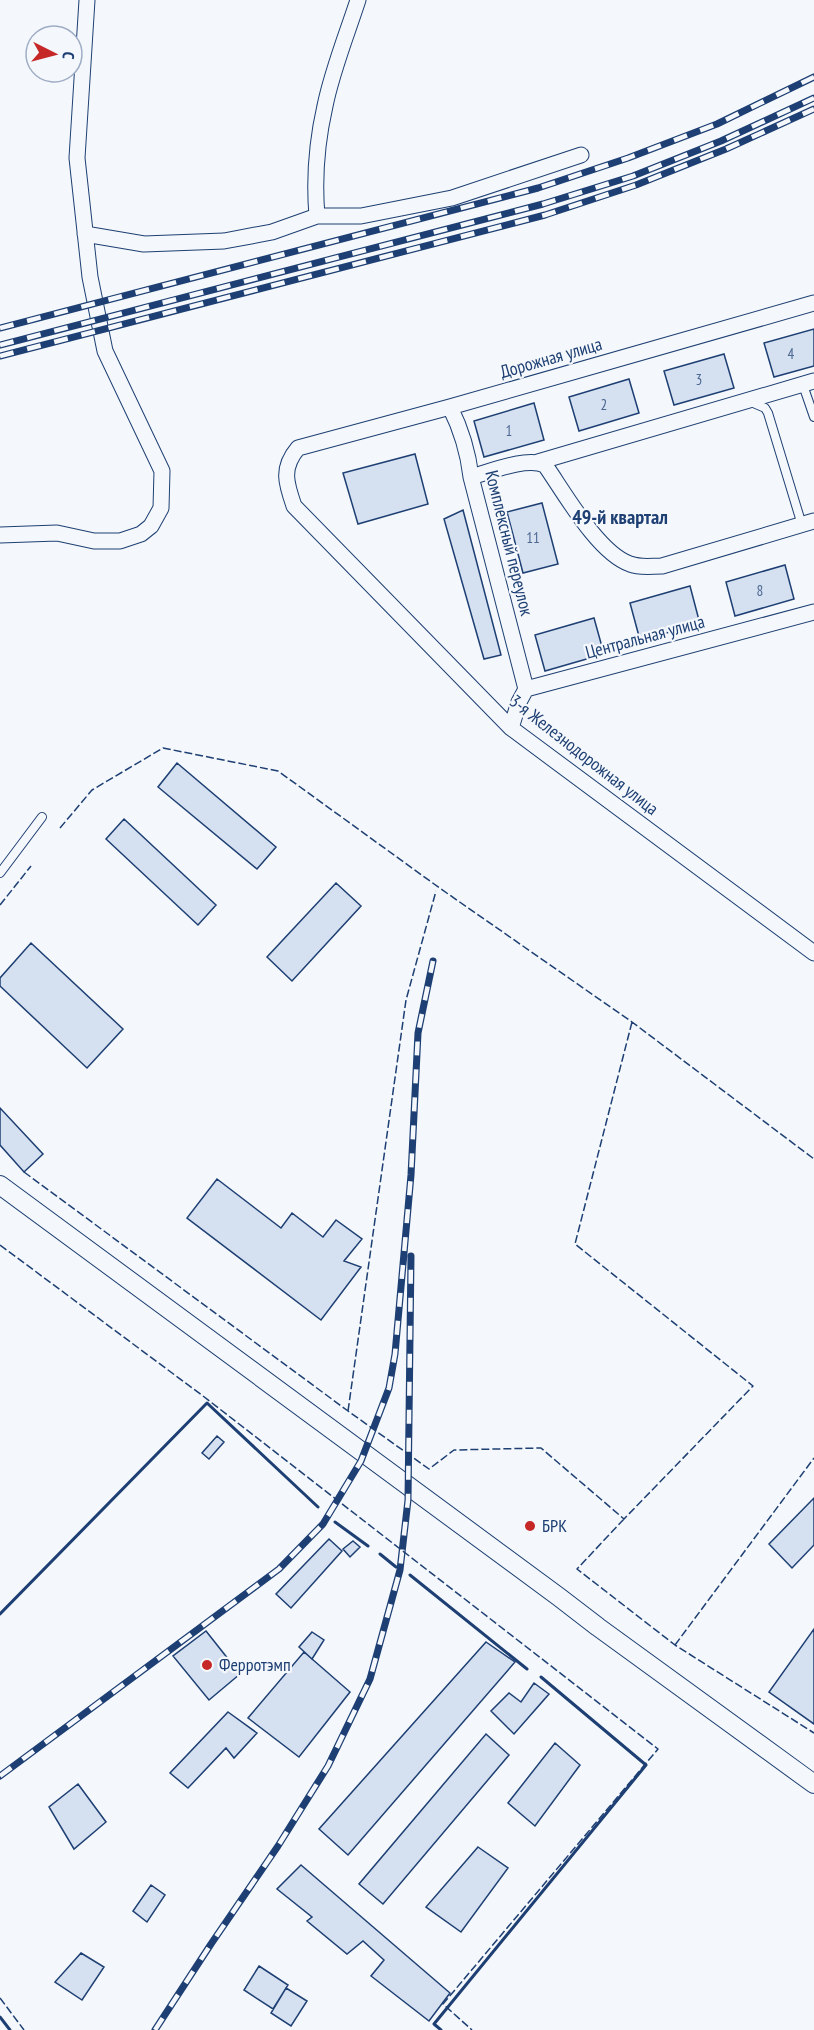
<svg xmlns="http://www.w3.org/2000/svg" width="814" height="2030" font-family="'PT Sans Narrow',sans-serif">
  <rect width="100%" height="100%" fill="#f4f7fb"/>
  <path fill="#d5e0f0" stroke="#1d3f73" stroke-width="1.5" d="M814 329V366L774 377 764 343Z
    M724 354 734 388 674 405 664 371Z
    M629 379 639 413 579 431 569 397Z
    M534 403 544 440 484 457 474 421Z
    M415 454 428 504 358 524 343 473Z
    M542 503 558 564 523 573 507 512Z
    M463 510 501 655 484 659 444 519Z
    M785 565 794 599 735 616 726 582Z
    M690 586 700 624 640 640 630 603Z
    M594 618 604 654 545 671 535 635Z
    M177 763 276 847 257 869 158 787Z
    M124 819 216 905 198 925 106 839Z
    M336 883 361 906 292 981 267 957Z
    M31 943 123 1029 87 1068 0 986V978Z
    M0 1108 43 1154 24 1172 0 1145Z
    M217 1179 281 1228 292 1213 323 1237 336 1220 362 1239 344 1261 361 1267 321 1320 187 1218Z
    M217 1436 224 1442 209 1459 202 1453Z
    M814 1498V1545L792 1568 769 1544Z
    M329 1539 342 1551 291 1608 276 1594Z
    M353 1541 360 1547 350 1557 343 1549Z
    M814 1629V1724L769 1692Z
    M206 1631 240 1674 209 1700 173 1656Z
    M312 1632 324 1640 312 1659 299 1647Z
    M486 1642 515 1662 348 1855 319 1829Z
    M304 1652 350 1692 299 1757 248 1718Z
    M534 1683 549 1694 514 1734 491 1711 509 1693 521 1702Z
    M228 1712 257 1733 234 1758 226 1748 188 1788 170 1773Z
    M486 1734 509 1755 383 1904 359 1884Z
    M555 1743 580 1765 535 1826 508 1803Z
    M78 1784 106 1822 74 1849 49 1807Z
    M478 1847 508 1868 461 1932 426 1907Z
    M301 1865 450 1993 429 2021 371 1976 384 1960 363 1941 347 1954 307 1921 312 1917 277 1889Z
    M151 1885 165 1895 147 1922 133 1911Z
    M81 1953 104 1967 82 2000 55 1982Z
    M259 1966 288 1985 273 2009 244 1990Z
    M286 1988 307 2001 291 2026 271 2013Z"/>
  <g fill="none" stroke-linecap="round" stroke-linejoin="round">
    <g stroke="#1d3f73" stroke-width="10">
      <path id="service" d="M803 385 814 417
        M751 402 765 408 768 413 802 525
        M0 873 42 817"/>
    </g>
    <g stroke="#1d3f73" stroke-width="17">
      <path id="minor" d="M317 216H361L452 198 581 155
        M85 234 144 244 224 241 272 232 317 216C314 181 317 141 325 106 332 71 347 34 358 0
        M814 303 450 407 298 448C281 468 286 483 294 506L511 728 814 953
        M450 407C462 431 468 451 471 477L526 689
        M538 462 814 381
        M471 477C492 471 526 457 545 465 564 492 598 553 630 564 640 568 651 566 662 566L814 521
        M0 535 57 533 94 541H120L141 534 151 526 161 508 162 471 105 351 90 277 77 158 87 0
        M511 728 519 702 526 689 814 612"/>
    </g>
    <g stroke="#1d3f73" stroke-width="20">
      <path id="tertiary" d="M0 1185 559 1597 598 1627 814 1784"/>
    </g>
    <use href="#service" stroke="#f4f7fb" stroke-width="8"/>
    <use href="#minor" stroke="#f4f7fb" stroke-width="15"/>
    <use href="#tertiary" stroke="#f4f7fb" stroke-width="18"/>
    <g stroke="#1d3f73" stroke-width="7">
      <path id="rail" d="M0 328 538 188 628 158 717 124 814 77
        M0 345 543 204 633 176 721 141 814 98
        M0 356 545 215 636 185 726 149 814 109
        M0 1776 279 1569 323 1524 361 1461 389 1388 395 1354 411 1175 418 1033 433 961
        M155 2030 211 1944 278 1846 328 1766 370 1679 400 1570 408 1500 411 1256"/>
    </g>
    <use href="#rail" stroke="#f4f7fb" stroke-width="4.5" stroke-dasharray="14" stroke-linecap="butt"/>
    <path stroke="#1d3f73" stroke-width="1.5" stroke-dasharray="8 3" stroke-linecap="butt" d="M60 828 92 790 163 748 278 771 441 889 632 1022 814 1159
      M0 905 31 866
      M24 1172 348 1411 429 1469 454 1450 541 1448 624 1519 753 1386 575 1244 632 1022
      M0 1245 203 1396 658 1749 443 2004 472 2030
      M348 1411 406 1000 436 891
      M624 1519 577 1569 675 1645 814 1733
      M675 1645 814 1458
      M0 1998 24 2030"/>
    <path stroke="#1d3f73" stroke-width="3" d="M335 1522 368 1546
      M380 1554 396 1567
      M410 1575 527 1669
      M0 1614 207 1403 318 1507
      M0 2017 10 2030
      M441 2030 434 2024 646 1765 541 1677"/>
  </g>
  <g fill="#c62828" stroke="#f4f7fb" stroke-width="2">
    <circle cx="530" cy="1526" r="6"/>
    <circle cx="207" cy="1665" r="6"/>
  </g>
  <g text-anchor="middle" stroke-width="4.5" stroke-linejoin="round" paint-order="stroke">
    <g font-size="15" fill="#4b6792">
      <text x="791" y="359">4</text>
      <text x="699" y="385">3</text>
      <text x="604" y="410">2</text>
      <text x="509" y="436">1</text>
      <text x="533" y="543">11</text>
      <text x="760" y="596">8</text>
    </g>
    <g font-size="18" fill="#1d3f73" stroke="#f4f7fb">
      <text transform="translate(551 358) rotate(-16)" y="6">Дорожная улица</text>
      <text transform="translate(509 543) rotate(76)" y="6">Комплексный переулок</text>
      <text transform="translate(645 637) rotate(-15)" y="6">Центральная улица</text>
      <text transform="translate(584 755) rotate(38)" y="6">3-я Железнодорожная улица</text>
    </g>
    <g font-size="18" fill="#1d3f73" stroke="#f4f7fb" text-anchor="start">
      <text x="542" y="1532">БРК</text>
      <text x="219" y="1671">Ферротэмп</text>
    </g>
    <g font-size="20" font-weight="bold" fill="#1d3f73" stroke="#f4f7fb">
      <text x="620" y="524">49-й квартал</text>
    </g>
  </g>
  <g transform="translate(54 54) rotate(96)"><circle r="28" fill="#f4f7fb" stroke="#9eadc5" stroke-width="1.5"/>
  <path d="M0-4.5L10 22L0 15L-10 22Z" fill="#c62828"/>
  <text y="-9" font-size="16" font-weight="bold" text-anchor="middle" fill="#1d3f73">С</text>
  </g>
</svg>
